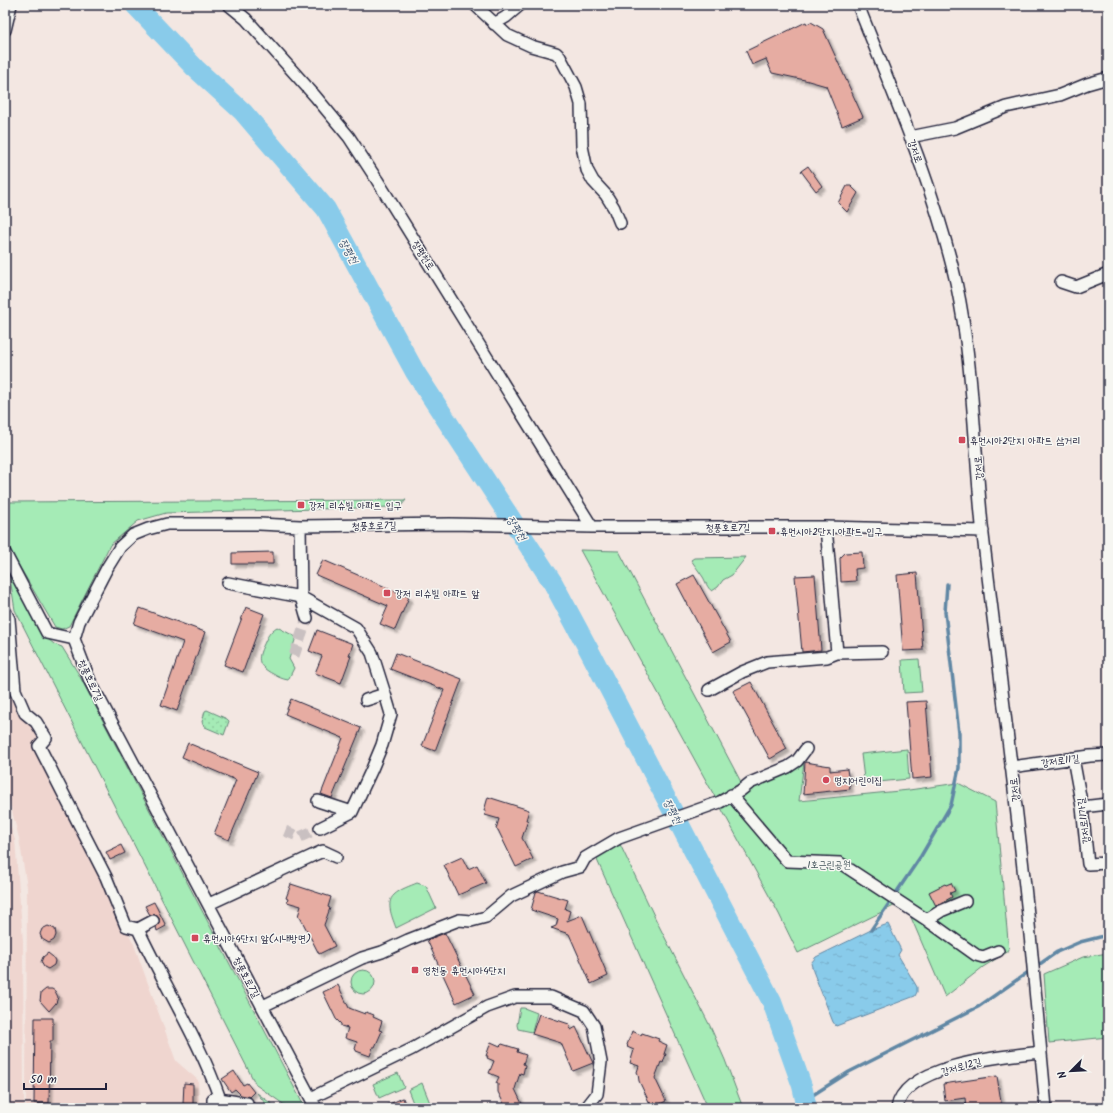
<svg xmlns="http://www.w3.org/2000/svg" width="1113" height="1113" font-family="Kalam,'Poor Story',sans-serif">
  <defs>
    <pattern id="grass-dots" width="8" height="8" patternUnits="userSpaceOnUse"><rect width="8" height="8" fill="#a5ebb6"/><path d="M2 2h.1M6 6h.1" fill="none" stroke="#8ec99d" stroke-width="1.8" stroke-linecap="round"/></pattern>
    <pattern id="water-ripples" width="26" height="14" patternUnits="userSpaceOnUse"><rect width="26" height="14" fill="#89cbea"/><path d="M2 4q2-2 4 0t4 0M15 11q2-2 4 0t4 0" fill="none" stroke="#76aeca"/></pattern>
    <filter id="shadow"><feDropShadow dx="3.5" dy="3.5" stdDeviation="1" flood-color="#0004"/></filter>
  </defs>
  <rect width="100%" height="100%" fill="#f3e7e2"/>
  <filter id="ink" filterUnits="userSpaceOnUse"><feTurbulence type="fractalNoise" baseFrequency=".025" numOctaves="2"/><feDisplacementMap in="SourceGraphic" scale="8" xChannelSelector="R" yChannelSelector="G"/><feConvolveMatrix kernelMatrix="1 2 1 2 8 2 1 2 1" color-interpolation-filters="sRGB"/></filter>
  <g filter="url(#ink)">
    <path fill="#efd5cf" d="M5 652 16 709 34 727 65 811 133 942 176 1061 198 1080 199 1108H26L27 887 19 838 5 784Z
      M5 811 15 840 23 941 24 1108H5Z"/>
    <path fill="url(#grass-dots)" stroke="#648678" d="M207 710 227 719 229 721 224 735 205 727 202 722 205 711Z
      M257 1093 277 1108H269Z"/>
    <path fill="#a5ebb6" stroke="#648678" d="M402 500H406L401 506 393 507 166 513 138 521 110 545 69 626 62 629 55 627 5 542V502Z
      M580 550 619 551 741 782 805 754 799 801 909 790 958 783 995 802 1009 951 983 967 945 997 904 901 798 953 779 914Z
      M746 557 732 575 723 580 718 587 712 591C707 588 706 582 703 577 699 571 695 566 691 560L694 558Z
      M9 572 48 639 54 644 62 647 78 673 305 1108H289L256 1085 15 610Z
      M277 627 296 637 289 659 294 668 288 680C282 679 278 677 273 674 258 666 256 660 264 644 267 637 270 631 277 627Z
      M919 659 922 692 904 693 902 660Z
      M907 749 909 779 868 783 864 779 861 754Z
      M617 838 657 922 710 1026 725 1060 743 1108H708L593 851Z
      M417 883 426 886 436 908 396 928C393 919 385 903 394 895 400 889 410 886 417 883Z
      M1108 953V1037L1049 1043 1044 974 1083 957Z
      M351 982a12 12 0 1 1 24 0a12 12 0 1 1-24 0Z
      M520 1008H524L537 1013 532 1032 518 1029 517 1025Z
      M398 1073 404 1087 379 1098 373 1084Z
      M422 1083 432 1108H415L408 1090Z"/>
    <path fill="url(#water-ripples)" stroke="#6087a4" d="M888 924 901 950 898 955 917 987V992L915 996 836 1026 833 1022 813 971 811 963 816 957 871 930Z"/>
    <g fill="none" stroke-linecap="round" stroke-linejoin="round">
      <path stroke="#6087a4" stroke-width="3.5" d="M871 930 921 856 951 805 959 768V733L945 612 947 584
        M805 1100 849 1072 978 1007 1057 952 1080 942 1108 935"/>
      <path stroke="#89cbea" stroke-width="20" d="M135 5 195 68 243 112 326 209 415 372 553 583 590 652 772 1002 802 1086 807 1108"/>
    </g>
    <path fill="#e6aca2" stroke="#22223b" filter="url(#shadow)" d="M806 22 807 24 811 22 823 29 863 117 842 126 826 86 805 80 772 73 766 59 752 65 746 51Z
      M808 166 822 186 816 191 801 171Z
      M847 186H851L858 193 847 212 838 203Z
      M273 552V564H232V553Z
      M862 552 863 568 855 569 856 581 841 582 840 558 845 553Z
      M323 560 409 597 395 630 380 624 388 606 316 575Z
      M917 573 923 650 903 651 897 575Z
      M694 575 731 642 713 652 677 584Z
      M815 575 821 650 802 652 795 576Z
      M246 607 264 614 243 672 224 665Z
      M140 608 205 632 177 711 161 705 183 642 134 624Z
      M317 630 353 644 349 655 351 656 341 683 315 673 322 656 309 651Z
      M396 653 462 679 435 751 422 746 444 690 390 669Z
      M751 682 787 749 770 759 733 691Z
      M291 699 361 728 332 798 321 794 343 738 285 714Z
      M926 701 932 777 912 779 906 702Z
      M188 743 258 772 229 840 214 834 236 780 182 757Z
      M805 762 830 766V771L847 769 850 789 803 794Z
      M488 797 529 810 526 820H528L522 838 533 859 516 867 498 830 496 829 499 819 485 815 486 811H484Z
      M121 845 125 853 110 860 106 852Z
      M462 857 468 869 477 865 486 883 458 895 444 865Z
      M951 883 955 891 950 893 952 897 936 906 929 892 945 884 946 885Z
      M291 884 331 897 328 907 330 908 324 925 335 946 319 954 300 917 298 916 301 906 287 902 288 899 286 898Z
      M538 891 568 900 565 909 570 911 567 921 582 915 608 976 591 984 569 934 551 928 556 926 558 919 531 910 536 892Z
      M154 902 166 926 157 931 156 927 159 924V918L156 915H150L145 906Z
      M48 926 55 929 56 935 54 940 49 943 42 939 40 934 42 929Z
      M445 933 475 994 456 1003 427 940Z
      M48 953 53 957 55 961 54 965 48 969 44 967 41 962 43 957Z
      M338 985 349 1008 365 1014 366 1012 374 1015 373 1017 382 1021 379 1030 382 1031 375 1047H373L370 1056 356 1051V1050L355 1049 357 1042 345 1038 348 1028 341 1026V1024L336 1019 323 992Z
      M46 989H52L55 991 58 997 56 1003 49 1011 40 1001 41 993Z
      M539 1014 569 1024 571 1030 576 1027 593 1063 573 1071 561 1043 532 1034Z
      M35 1018H53V1041H50L49 1103H34Z
      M632 1031 641 1035 642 1033 659 1039 658 1041 667 1045 664 1054H666L663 1063 661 1062 655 1078 666 1101 652 1108 639 1081 638 1074 637 1072 639 1066 630 1063 634 1050 627 1047 628 1046 627 1045Z
      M491 1042 500 1046 502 1044 518 1049 517 1052 526 1055 523 1064 525 1065 523 1074 520 1073 515 1089 524 1108H506L498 1092V1084L496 1083 499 1077 489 1073 494 1061 487 1058 488 1056H486Z
      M234 1071 243 1085 247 1083 254 1092 250 1096 251 1097 241 1095 235 1089 231 1092 222 1079Z
      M997 1076 1002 1108H966L965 1098 945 1101 943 1084Z
      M184 1083 193 1084V1105L183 1104Z
      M403 1098 407 1108H380Z"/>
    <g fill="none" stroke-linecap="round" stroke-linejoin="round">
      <path stroke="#c9c0c1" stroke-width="11" stroke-dasharray="11 5.5" stroke-linecap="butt" d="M294 656 307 618
        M285 831 300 837 320 828"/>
      <g stroke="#22223b" stroke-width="14">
        <path id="minor" d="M229 5 246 19 315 96 349 137 377 180 592 527
          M475 5 507 35 531 46 556 53 560 57 576 87 581 104 582 146 587 170 593 181 606 195 614 208 620 223
          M858 5C894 96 934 186 956 282 974 365 974 451 983 535 999 671 1018 808 1031 945 1036 999 1041 1054 1046 1108
          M494 24 506 17 520 5
          M5 30 11 5
          M910 137 955 128 1006 107 1060 95 1087 84 1108 78
          M1061 282 1076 287 1108 274
          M826 527 837 653
          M5 553 47 633 74 639
          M228 583 301 597 300 526
          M301 597 356 628 372 653 385 694 366 700
          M301 597 307 618
          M5 611 9 619 15 690 25 713 36 722 46 738 39 746 106 877 126 926 138 929
          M709 690 742 672 767 662 827 657 837 653 882 652
          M1073 758 1082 807 1088 864 1108 863
          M1011 767 1090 756 1108 755
          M731 795 787 861 840 863 927 920 976 955 983 957 998 951
          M318 801 352 812
          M1082 807 1108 804
          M320 828 352 812 372 769 382 745 391 714 385 694
          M209 904 314 855 323 851 336 857
          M927 920 941 911 965 901
          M153 921 138 929C164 985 200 1041 220 1099
          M263 1006 362 958 382 952 408 940 459 920 471 921 486 917 511 896 562 872 580 867 585 858 619 838 720 802 740 791 750 783 788 767 797 761 806 749
          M311 1098 412 1049 487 1007 515 997H551L584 1011 594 1026 601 1062 597 1094 586 1108
          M213 1108V1099C225 1098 235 1103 247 1103L248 1106
          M316 1108 90 681 74 639 79 622 107 568 120 547 133 535 148 529 167 524H259L300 526 450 524 592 527H826L983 531
          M897 1108C904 1064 1006 1056 1041 1052"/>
      </g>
      <use href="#minor" stroke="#f6f6f2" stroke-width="11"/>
    </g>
  </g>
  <g fill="#d1495b" stroke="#f6f6f2" stroke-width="1.5">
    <rect x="958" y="436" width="8" height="8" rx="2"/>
    <rect x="297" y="501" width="8" height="8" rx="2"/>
    <rect x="768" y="527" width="8" height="8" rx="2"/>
    <rect x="383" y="589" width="8" height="8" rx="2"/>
    <circle cx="826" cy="780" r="4"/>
    <rect x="191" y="934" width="8" height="8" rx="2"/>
    <rect x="411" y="966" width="8" height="8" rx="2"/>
  </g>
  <g text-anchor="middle" stroke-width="3" stroke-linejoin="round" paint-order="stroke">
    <g font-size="10" fill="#22223b" stroke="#f6f6f2">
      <text transform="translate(916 151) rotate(70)" y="4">강저로</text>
      <text transform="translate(424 255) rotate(58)" y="4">장평천로</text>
      <text transform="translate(978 468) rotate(-95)" y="4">강저로</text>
      <text transform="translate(374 525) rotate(-1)" y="4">청풍호로7길</text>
      <text x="728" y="531">청풍호로7길</text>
      <text transform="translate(91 680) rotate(65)" y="4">청풍호로7길</text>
      <text transform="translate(1060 760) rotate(-8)" y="4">강저로11길</text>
      <text transform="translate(1014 790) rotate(-96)" y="4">강저로</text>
      <text transform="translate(1083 821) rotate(-97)" y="4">강저로11가길</text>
      <text transform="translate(247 977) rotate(62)" y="4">청풍호로7길</text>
      <text transform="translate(961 1066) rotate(-16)" y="4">강저로12길</text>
    </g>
    <g font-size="10" fill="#22223b" stroke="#f6f6f2" text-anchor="start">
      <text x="970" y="444">휴먼시아2단지 아파트 삼거리</text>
      <text x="309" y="509">강저 리슈빌 아파트 입구</text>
      <text x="780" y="535">휴먼시아2단지 아파트 입구</text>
      <text x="395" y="597">강저 리슈빌 아파트 앞</text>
      <text x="834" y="784">명지어린이집</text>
      <text x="203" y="942">휴먼시아4단지 앞(시내방면)</text>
      <text x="423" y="974">영천동 휴먼시아4단지</text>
    </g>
    <g font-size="10" fill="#43545a" stroke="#f6f6f2">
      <text x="829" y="868">1호근린공원</text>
    </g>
    <g font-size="11" font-style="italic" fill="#415570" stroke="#f6f6f2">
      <text transform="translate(349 251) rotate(61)" y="4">장평천</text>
      <text transform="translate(517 528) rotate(57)" y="4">장평천</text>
      <text transform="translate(673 811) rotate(63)" y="4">장평천</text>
    </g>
  </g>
  <rect width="1113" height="1113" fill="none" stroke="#f6f6f2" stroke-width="20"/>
  <rect x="10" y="10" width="1093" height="1093" fill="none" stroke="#22223b" stroke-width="1.5" filter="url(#ink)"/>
  <g transform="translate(1071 1071) rotate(246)" stroke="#f6f6f2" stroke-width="3" paint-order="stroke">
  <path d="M0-3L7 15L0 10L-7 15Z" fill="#22223b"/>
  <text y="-6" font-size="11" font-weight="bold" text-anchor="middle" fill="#22223b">N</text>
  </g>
  <path d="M24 1083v6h82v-6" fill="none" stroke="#22223b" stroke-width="2"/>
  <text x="30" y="1083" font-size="12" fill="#22223b" stroke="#f6f6f2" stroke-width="3" paint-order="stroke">50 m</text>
</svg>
